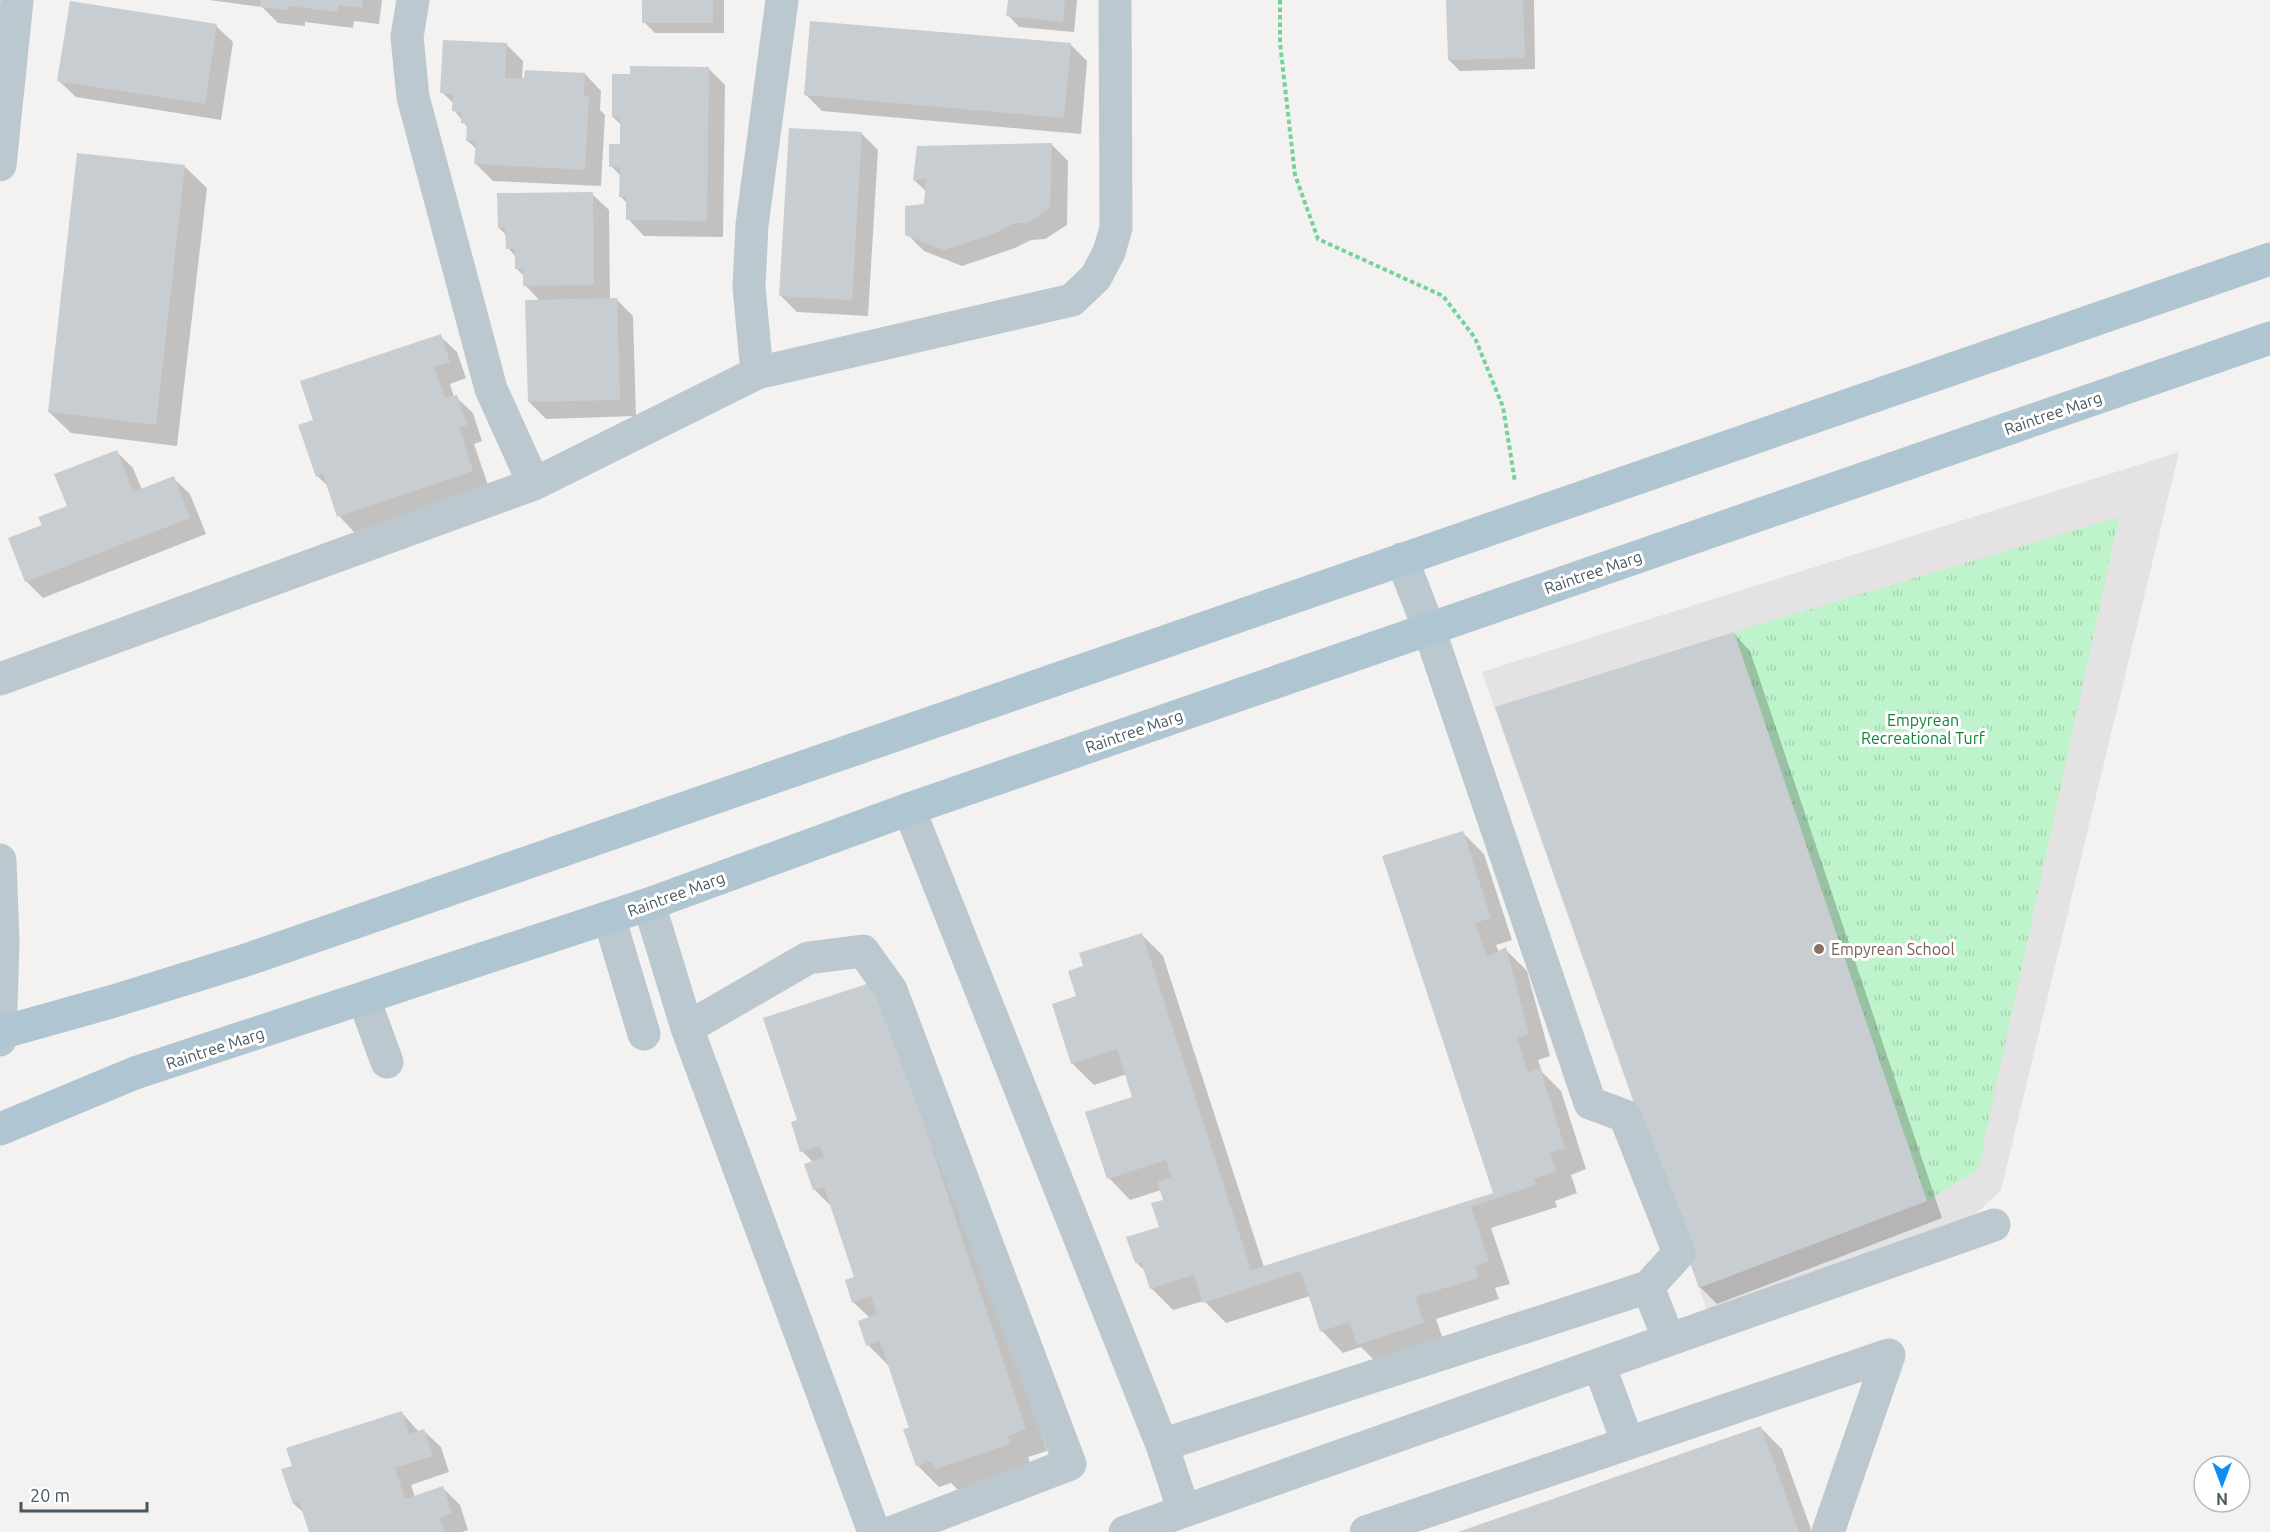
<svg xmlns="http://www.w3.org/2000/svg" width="2270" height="1532" font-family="Ubuntu,sans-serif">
  <defs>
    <pattern id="park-tufts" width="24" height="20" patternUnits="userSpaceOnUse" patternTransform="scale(1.5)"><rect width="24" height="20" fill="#bef3cb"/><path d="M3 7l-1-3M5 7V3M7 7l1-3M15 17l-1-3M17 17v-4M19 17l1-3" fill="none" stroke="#a5d2b1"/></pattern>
  </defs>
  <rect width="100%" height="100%" fill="#f4f1f1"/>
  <path fill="#e5e2e3" d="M2179 452 2001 1190 1945 1243 1712 1325 1482 672Z"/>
  <path fill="url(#park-tufts)" d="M2119 517 1978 1170 1927 1201 1734 632Z"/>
  <path fill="#0003" d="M209 0H382L379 24 354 21 353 28 305 22V26L278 23 262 7Z
    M641 0H724V33H655L644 22V3Z
    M1009 0H1077L1074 32 1019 27 1008 15Z
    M1448 0H1534L1535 69 1460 71 1449 60Z
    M216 26 233 42 221 120 76 97 59 81Z
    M506 44 523 61 522 80 585 74 601 91 600 110 605 115 601 186 493 181 476 164 477 150 467 140 468 128 454 110V104L442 92Z
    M1070 44 1087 61 1081 134 822 111 805 94Z
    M709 69 725 85 723 237 644 236 628 219V204L620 196 621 176 611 166 621 145V125L613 117Z
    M861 133 878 150 868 316 797 312 780 295Z
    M1051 144 1068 161 1067 225 1045 239 1031 240 1015 248 962 266 924 251 907 234 926 205 927 192 914 180Z
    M185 167 207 188 177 446 71 433 49 412Z
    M592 194 609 210 610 299H616L633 316 636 416 546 419 529 402 540 301 525 285 524 276 517 269V258L508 248 507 236 499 228Z
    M440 336 457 352 466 378 450 384 454 397H456L473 413 482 441 474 444 489 488 355 533 339 516 329 487 317 476 315 421Z
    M116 451 133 468 142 490 173 478 190 494 206 534 43 598 26 581 44 525 69 507Z
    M1734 634 1750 651 1942 1218 1717 1304 1700 1287Z
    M1462 832 1484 854 1512 940 1496 945 1499 952 1505 949 1527 971 1550 1056 1538 1060 1542 1072 1561 1091 1586 1169 1571 1175 1577 1193 1555 1201 1557 1207 1491 1228 1510 1284 1495 1288 1499 1299 1436 1319 1445 1345 1380 1366 1361 1347 1343 1353 1322 1331 1310 1296 1226 1323 1204 1301 1173 1310 1151 1288 1146 1272 1136 1262 1161 1228 1165 1201 1161 1190 1130 1200 1109 1178 1134 1098 1127 1074 1094 1085 1072 1063 1078 997 1085 967 1141 934 1163 956 1264 1267 1494 1194Z
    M897 1004 1047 1451 1028 1457 1031 1466 958 1490 951 1483 939 1487 917 1465 911 1429 890 1367 868 1345 870 1318 853 1302 856 1278 832 1207 814 1189 813 1162 802 1151 799 1121Z
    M401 1412 419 1432 424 1431 441 1447 449 1472 411 1485 415 1497 443 1488 460 1505 468 1530 462 1532H310L304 1513 294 1504 283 1470 294 1467Z
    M1761 1428 1782 1449 1812 1532H1461Z"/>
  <path fill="#c8cdd1" d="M261 0H363L362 8 338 5 337 12 289 6 288 10 260 7Z
    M642 0H713V23H642Z
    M1008 0H1065L1063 22 1006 16Z
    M1446 0H1523L1525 58 1448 60Z
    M70 1 217 24 205 104 57 81Z
    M810 21 1071 43 1064 118 804 95Z
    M443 40 507 43 505 78H524L525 70 585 73 584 96H589L585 170 474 164 476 141H466L467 124 461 123V112L452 111 453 94 440 93Z
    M630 66 709 67 707 221 626 220V197H619L620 167H609V144H620V117H612V74H630Z
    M789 128 862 132 852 300 779 296Z
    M1052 143 1050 208 1028 223H1014L998 232 944 250 905 235V206L924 204 926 179 913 180 917 146Z
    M77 153 185 165 156 425 48 412Z
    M593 192 594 285 523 286V269H515V249H506L505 228H498L497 193Z
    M617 298 620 400 528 402 525 300Z
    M441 334 450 362 434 367 445 398 457 395 467 425 459 427 473 471 337 517 323 474 316 477 298 425 313 420 300 381Z
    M117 450 133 492 174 476 190 518 25 582 8 538 42 525 38 517 67 506 54 474Z
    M1734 632 1927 1201 1699 1288 1495 707Z
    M1463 831 1491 918 1475 923 1487 957 1506 947 1529 1034 1517 1038 1528 1072 1540 1068 1565 1148 1550 1153 1556 1171 1534 1179 1536 1185 1471 1207 1489 1262 1475 1266 1478 1278 1415 1297 1424 1323 1357 1345 1349 1322 1320 1332 1301 1271 1203 1303 1194 1275 1150 1289 1141 1262 1135 1263 1126 1237 1159 1227 1151 1203 1163 1200 1157 1182 1171 1177 1166 1160 1107 1179 1085 1112 1132 1097 1117 1049 1071 1064 1052 1004 1076 996 1068 971 1083 966 1079 953 1142 933 1251 1270 1493 1193 1382 856Z
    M876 981 1026 1429 1008 1436 1010 1444 935 1469 932 1461 916 1466 903 1429 909 1428 880 1341 866 1346 858 1321 877 1314 871 1296 852 1303 845 1280 854 1277 824 1187 813 1190 804 1164 824 1157 820 1146 800 1152 791 1122 797 1120 763 1018Z
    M402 1411 409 1434 424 1429 433 1456 395 1468 405 1499 443 1486 452 1513 440 1518 444 1532H309L299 1502 293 1504 281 1469 292 1466 286 1448Z
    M1761 1426 1799 1532H1458Z"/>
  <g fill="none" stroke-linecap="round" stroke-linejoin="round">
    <path stroke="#73d497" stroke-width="4" stroke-dasharray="4.5 3" stroke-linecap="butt" d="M1280 0V43L1295 175 1318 239 1443 296 1475 338 1503 407 1515 482"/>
    <path stroke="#bbc8cf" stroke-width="33" d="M413 0 407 37 413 97 491 389 534 484
      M0 165 17 0
      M757 373 749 287 752 225 782 0
      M0 679 534 484 757 373 1072 300 1096 277 1109 252 1116 228 1115 0
      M909 809 1162 1445 1648 1287 1679 1253 1625 1116 1590 1103 1429 629 1402 559
      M0 860 3 942 0 1040
      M649 904 687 1028 874 1532
      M609 917 644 1034
      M364 999 387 1062
      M687 1028 808 958 863 951 891 990 1070 1464 893 1532
      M1648 1287 1669 1340
      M1599 1365 1628 1443
      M1162 1445 1184 1511
      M1125 1532 1994 1225
      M1366 1532 1889 1355 1828 1532"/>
    <path stroke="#afc5d1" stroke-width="33" d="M0 1033 114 1001 246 960 2270 259
      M0 1129 135 1073 649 904 909 809 2270 338"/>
  </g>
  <circle fill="#8d6e63" stroke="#fff" stroke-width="2" cx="1819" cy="949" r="6"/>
  <g text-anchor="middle" stroke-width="6" stroke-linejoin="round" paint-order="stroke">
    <g font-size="16" fill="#475860" stroke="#fff">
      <text transform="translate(2053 413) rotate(-19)" y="6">Raintree Marg</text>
      <text transform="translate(1593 572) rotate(-19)" y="6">Raintree Marg</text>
      <text transform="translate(1134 731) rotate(-19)" y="6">Raintree Marg</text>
      <text transform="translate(676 894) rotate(-20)" y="6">Raintree Marg</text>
      <text transform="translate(215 1048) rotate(-18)" y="6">Raintree Marg</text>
    </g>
    <g font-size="16" fill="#11833b" stroke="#fff">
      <text x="1923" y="726">Empyrean<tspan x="1923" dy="18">Recreational Turf</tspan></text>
    </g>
    <g font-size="16" fill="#785e54" stroke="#fff" text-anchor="start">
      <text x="1831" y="955">Empyrean School</text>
    </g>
  </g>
  <g transform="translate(2222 1484) rotate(180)"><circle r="28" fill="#ffffff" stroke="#b5bcbf" stroke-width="1.5"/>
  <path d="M0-4.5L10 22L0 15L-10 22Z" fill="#0c8ff2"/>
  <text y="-9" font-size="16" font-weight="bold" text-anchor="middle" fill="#475860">N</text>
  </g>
  <path d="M21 1502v9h126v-9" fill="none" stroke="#475860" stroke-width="3"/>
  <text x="30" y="1502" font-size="18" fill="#475860" stroke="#ffffff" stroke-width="4.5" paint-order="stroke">20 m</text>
</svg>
